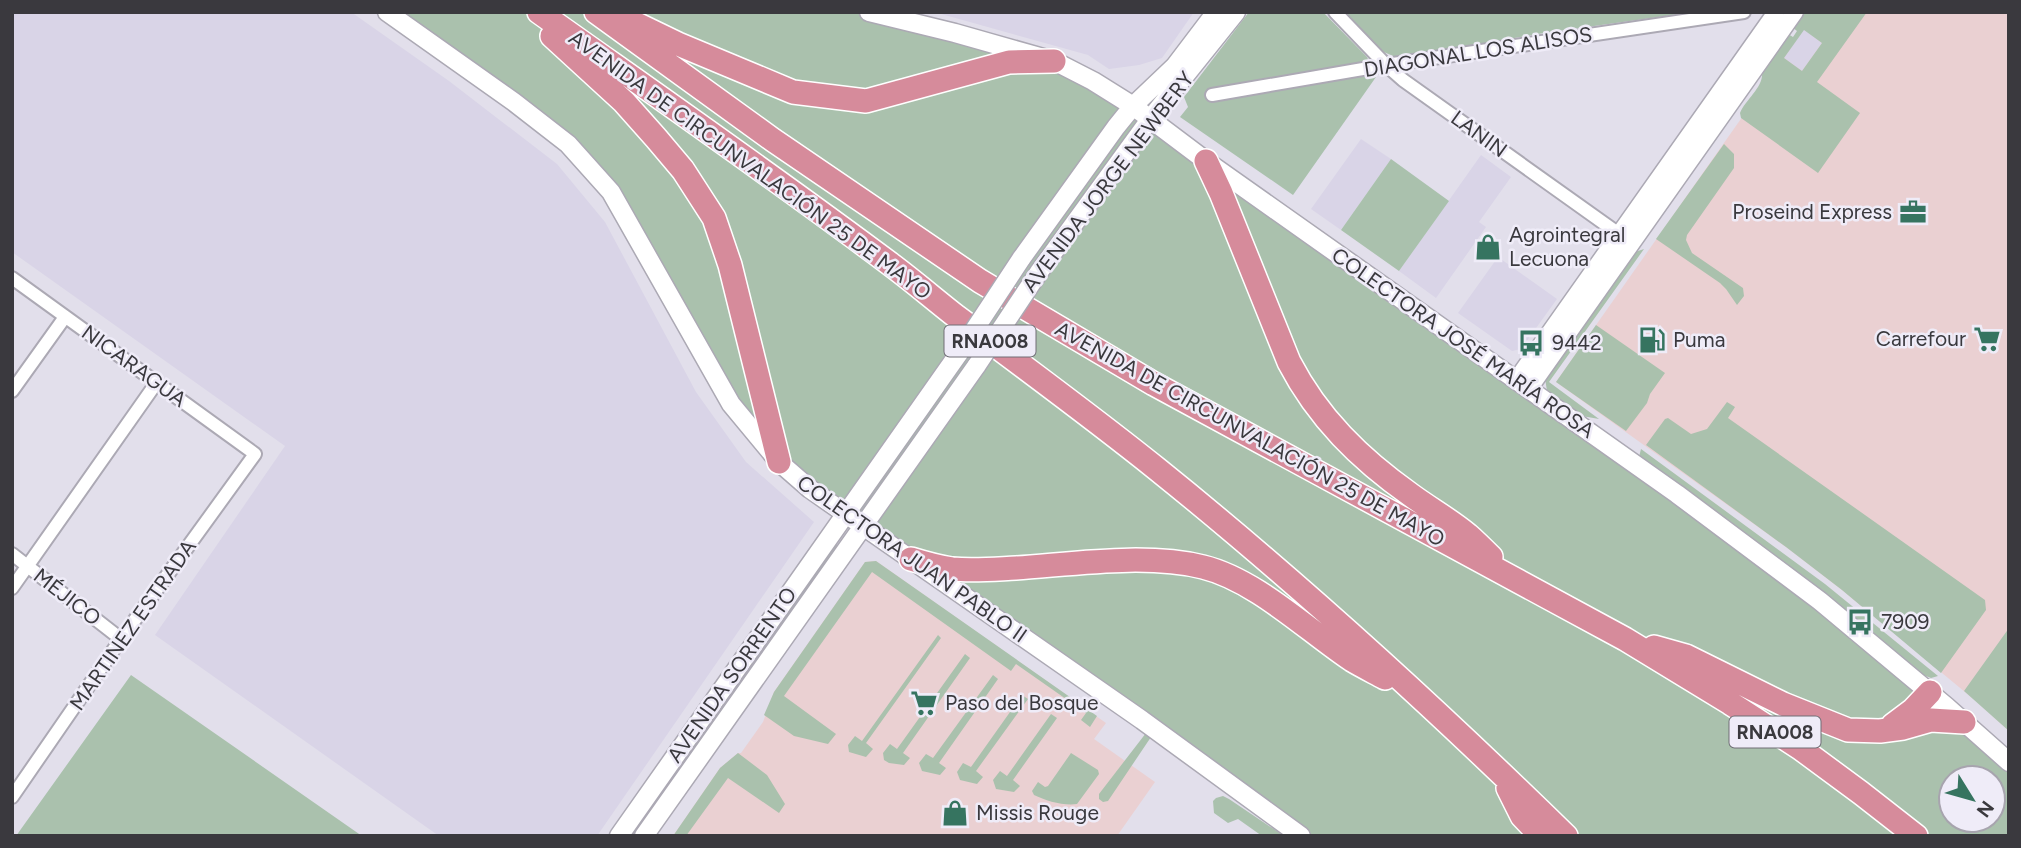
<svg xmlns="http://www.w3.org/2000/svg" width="2021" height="848" font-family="Figtree,sans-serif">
  <rect width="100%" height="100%" fill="#e2dfeb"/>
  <path fill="#ead0d2" d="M1816 12H2009V731L1977 702 1842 590 1786 547 1556 382Z
    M876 561 1106 723 1094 739 1155 782 1117 836H673L720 768 738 753H741L763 722 774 692 865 562Z"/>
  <path fill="#d9d4e7" d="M12 12H351L449 81 557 164 605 222 696 392 746 462 814 522 597 836H439L155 635 285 446 12 252Z
    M934 12H1194L1162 58 1139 65 1109 69 1088 55Z
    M1804 29 1822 43 1802 71 1784 58Z
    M1361 139 1391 159 1341 230 1311 209Z
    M1481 155 1511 177 1479 222 1486 227 1436 298 1399 271Z
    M1498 257 1557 299 1521 349 1512 351 1458 313Z"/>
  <path fill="#aac1ad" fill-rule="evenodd" d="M387 12H869L1054 61 1677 494 2009 762V836H1301L810 490 731 404 654 265 568 144ZM1951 778H1993V820H1951Z
    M1249 12H1323L1367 57 1376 77 1293 195 1180 117 1188 107 1184 97Z
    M1342 12H1694L1544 33 1398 58 1379 50Z
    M1804 12H1867L1817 82 1860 113 1818 173 1741 118 1740 113C1746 99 1764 87 1762 72L1788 34 1793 37 1797 31 1793 28ZM1804 30 1822 43 1802 71 1784 58Z
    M1724 144 1734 154V168L1687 235 1686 240 1692 253 1743 288 1744 296 1737 305 1726 289 1720 283 1656 239Z
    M1391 159 1449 201 1399 271 1341 230Z
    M1644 249 1549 382 1599 419 1582 416 1547 391 1545 378 1635 252Z
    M1596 325 1665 373 1650 394 1647 403 1626 431 1556 382Z
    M1727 402 1735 407 1728 418 1985 600 1986 610 1941 673 1842 590 1786 547 1646 445 1665 419 1668 418 1691 434 1707 429Z
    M1641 449 1825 584 1938 676 1931 678 1923 675 1863 626 1639 457Z
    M834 543 838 546 635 836H629Z
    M876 561 1097 716 1090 727 1081 720 1086 713 1016 664 1011 671 872 572 784 696 836 734 828 744 794 736 764 715 774 692 865 562Z
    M2009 628V731L1964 691Z
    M938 635 941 638 866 743 873 749 866 757 849 752 848 745 855 736 862 741Z
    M965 654 970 658 903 753 910 758 904 765 889 763 884 760 883 753 890 744 897 749Z
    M131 675 362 836H16Z
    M993 675 998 679 939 763 946 768 940 775 922 771 919 763 926 754 933 758Z
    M1022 695 1028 699 976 771 983 777 977 784 960 780 957 772 963 763 971 767Z
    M1051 714 1057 718 1013 780 1020 786 1014 792 996 789 993 780 1000 771 1007 776Z
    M1146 733 1151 737 1149 740 1108 801 1103 802 1099 799V794Z
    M738 753 767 775 785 804 779 813 728 778 686 836H673L720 768Z
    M1071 753 1098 770 1099 774 1077 804C1064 806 1046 801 1034 795L1032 791 1038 782 1045 787 1048 786Z
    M1223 796 1229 799 1284 836H1262L1238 819 1228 823 1214 813 1213 801 1216 798Z"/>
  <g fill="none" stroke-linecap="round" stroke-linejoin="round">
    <g stroke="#aca9b4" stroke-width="16">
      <path id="minor" d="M1335 12 1386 65 1403 80 1626 239
        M1212 95 1386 65 1744 12
        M12 278 255 454 121 639 12 797
        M12 391 65 317
        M12 554 121 639
        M12 588 157 382"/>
    </g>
    <g stroke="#aca9b4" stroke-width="19">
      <path id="tertiary" d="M1516 380 1776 12
        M1529 389 1795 12"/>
    </g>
    <g stroke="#aca9b4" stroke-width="21">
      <path id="secondary" d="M387 12 514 102 568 144 611 192 731 404 779 462 810 489 1142 720 1301 836
        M869 12 955 33 1054 61 1093 81 1133 106 1206 161 1677 494 1820 601 1947 707 2009 762
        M1021 259 1116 127 1133 106 1175 66 1216 12
        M1039 272 1151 118 1236 12
        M619 836 959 353
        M644 836 977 365"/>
    </g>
    <g stroke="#fff" stroke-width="26">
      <path id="motorway" d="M539 12C656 95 774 177 889 263 912 280 934 299 957 317 1024 367 1091 416 1157 469 1300 584 1435 708 1566 836
        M596 12 773 140 980 281 1154 384 1625 639 1730 703 1800 748 1861 793 1916 836
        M618 15 678 44 793 92 866 101 1009 62 1054 61
        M552 36 624 102 656 138 683 170 714 218 730 265 779 462
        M1206 161 1221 193 1289 362C1318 418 1360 459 1411 495 1430 509 1450 520 1468 535 1476 542 1484 550 1491 557
        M911 559C924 563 938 567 952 569 974 571 995 569 1016 568 1074 564 1146 553 1203 567 1256 580 1307 630 1352 660 1362 666 1374 672 1385 678
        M1654 647 1686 656 1783 704 1848 730 1880 731 1903 728 1931 720 1964 722
        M1893 725 1913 710 1930 692
        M1508 788 1522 816 1541 836"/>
    </g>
    <use href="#minor" stroke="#fff" stroke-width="12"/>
    <use href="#tertiary" stroke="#fff" stroke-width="16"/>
    <use href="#secondary" stroke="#fff" stroke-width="18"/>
    <use href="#motorway" stroke="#d68b9b" stroke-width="23"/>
    <g stroke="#aca9b4" stroke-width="21" stroke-linecap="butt">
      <path id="secondary-bridge" d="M959 353 1021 259
        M977 365 1039 272"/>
    </g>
    <use href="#secondary-bridge" stroke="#fff" stroke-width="18"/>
  </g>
  <defs>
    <g id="office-bare" transform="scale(2.1)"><path d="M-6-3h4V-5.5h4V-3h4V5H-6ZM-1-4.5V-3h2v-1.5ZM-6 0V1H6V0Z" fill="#367460" stroke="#efecf8" stroke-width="2.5" paint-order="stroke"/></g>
    <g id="shop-bare" transform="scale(2.1)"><path d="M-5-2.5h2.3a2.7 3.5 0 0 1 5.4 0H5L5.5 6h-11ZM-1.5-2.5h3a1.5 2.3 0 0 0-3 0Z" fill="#367460" stroke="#efecf8" stroke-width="2.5" paint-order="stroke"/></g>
    <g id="supermarket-bare" transform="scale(2.1)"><path d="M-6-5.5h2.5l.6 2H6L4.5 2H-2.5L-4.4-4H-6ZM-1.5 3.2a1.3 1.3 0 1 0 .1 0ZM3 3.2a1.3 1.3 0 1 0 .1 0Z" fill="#367460" stroke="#efecf8" stroke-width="2.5" paint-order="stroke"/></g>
    <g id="fuel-bare" transform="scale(2.1)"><path d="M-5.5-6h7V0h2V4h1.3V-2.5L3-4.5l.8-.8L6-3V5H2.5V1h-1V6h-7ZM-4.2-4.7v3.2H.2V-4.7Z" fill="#367460" stroke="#efecf8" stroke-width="2.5" paint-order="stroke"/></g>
    <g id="bus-bare" transform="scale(2.1)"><path d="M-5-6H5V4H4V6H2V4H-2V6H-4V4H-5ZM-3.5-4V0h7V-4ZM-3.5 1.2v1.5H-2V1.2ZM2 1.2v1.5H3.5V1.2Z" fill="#367460" stroke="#efecf8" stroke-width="2.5" paint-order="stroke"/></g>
  </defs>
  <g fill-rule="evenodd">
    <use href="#office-bare" x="1913" y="212"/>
    <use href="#shop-bare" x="1488" y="247"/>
    <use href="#supermarket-bare" x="1987" y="339"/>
    <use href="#fuel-bare" x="1652" y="340"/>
    <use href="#bus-bare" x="1531" y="343"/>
    <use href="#bus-bare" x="1860" y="622"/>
    <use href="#supermarket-bare" x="924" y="703"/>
    <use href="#shop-bare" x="955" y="813"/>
  </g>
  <g text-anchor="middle" stroke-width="5" stroke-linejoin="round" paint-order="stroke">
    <g fill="#efecf8" stroke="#706f76" stroke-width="2">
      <rect x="944.5" y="325.5" width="91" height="31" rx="5"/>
      <rect x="1729.5" y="716.5" width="91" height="31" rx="5"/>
    </g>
    <g font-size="19" font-weight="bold" fill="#3a393e">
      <text x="990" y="348">RNA008</text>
      <text x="1775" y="739">RNA008</text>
    </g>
    <g font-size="21" fill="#3a393e" stroke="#efecf8">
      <text transform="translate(1478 52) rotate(-9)" y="7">DIAGONAL LOS ALISOS</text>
      <text transform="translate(1479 134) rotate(36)" y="7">LANIN</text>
      <text transform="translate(750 165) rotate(36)" y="7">AVENIDA DE CIRCUNVALACIÓN 25 DE MAYO</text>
      <text transform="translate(1108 182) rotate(-53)" y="7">AVENIDA JORGE NEWBERY</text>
      <text transform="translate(1463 343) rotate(35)" y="7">COLECTORA JOSÉ MARÍA ROSA</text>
      <text transform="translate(134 366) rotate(36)" y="7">NICARAGUA</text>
      <text transform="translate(1250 434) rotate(29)" y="7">AVENIDA DE CIRCUNVALACIÓN 25 DE MAYO</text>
      <text transform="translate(912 559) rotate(35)" y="7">COLECTORA JUAN PABLO II</text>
      <text transform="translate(67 597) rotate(38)" y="7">MÉJICO</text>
      <text transform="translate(133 625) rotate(-55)" y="7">MARTINEZ ESTRADA</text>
      <text transform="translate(732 675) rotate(-55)" y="7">AVENIDA SORRENTO</text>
    </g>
    <g font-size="21" fill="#3a393e" stroke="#efecf8" text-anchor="start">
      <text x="1892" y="219" text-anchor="end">Proseind Express</text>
      <text x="1509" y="242">Agrointegral<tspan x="1509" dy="24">Lecuona</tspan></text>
      <text x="1966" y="346" text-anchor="end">Carrefour</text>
      <text x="1673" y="347">Puma</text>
      <text x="1552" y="350">9442</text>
      <text x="1881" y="629">7909</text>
      <text x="945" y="710">Paso del Bosque</text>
      <text x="976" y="820">Missis Rouge</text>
    </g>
  </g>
  <rect width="2021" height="848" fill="none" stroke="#3a393e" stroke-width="28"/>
  <g transform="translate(1972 799) rotate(127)"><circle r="33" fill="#efecf8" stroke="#a7a4ae" stroke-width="2"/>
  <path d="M0-5L12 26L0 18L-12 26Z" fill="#367460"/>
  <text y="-10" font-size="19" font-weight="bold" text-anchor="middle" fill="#3a393e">N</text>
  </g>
</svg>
